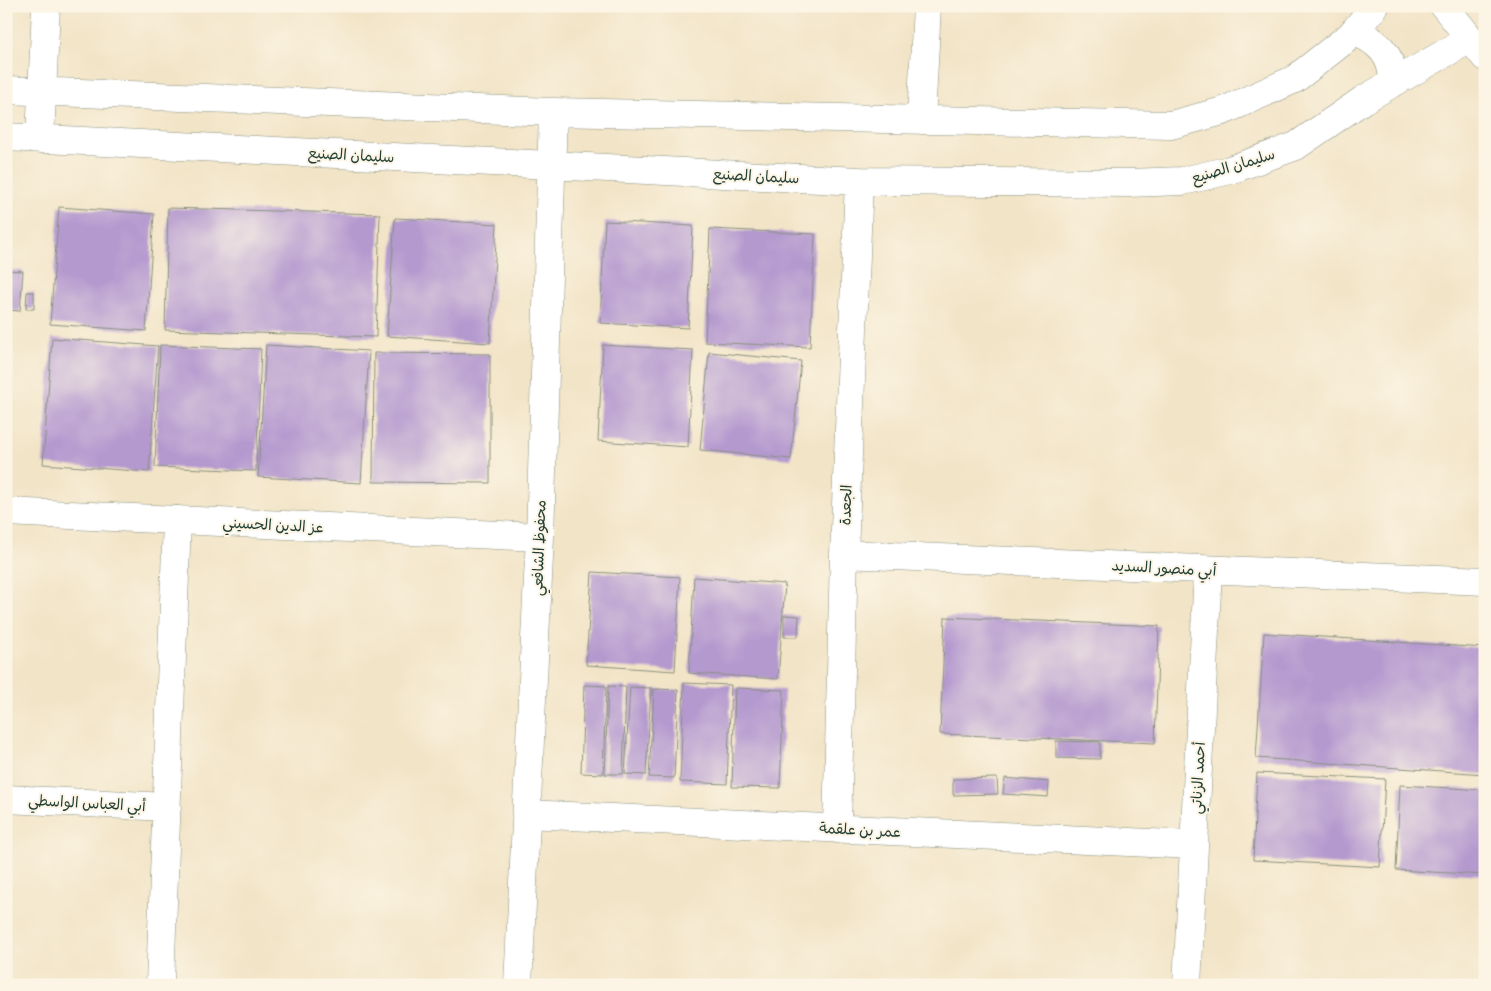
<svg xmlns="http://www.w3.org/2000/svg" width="1491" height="991" font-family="Delius,'Playpen Sans Arabic',sans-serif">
  <rect width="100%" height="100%" fill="#fcf5e5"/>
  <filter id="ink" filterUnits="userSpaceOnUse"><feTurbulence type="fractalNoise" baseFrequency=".02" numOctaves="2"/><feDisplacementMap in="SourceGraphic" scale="10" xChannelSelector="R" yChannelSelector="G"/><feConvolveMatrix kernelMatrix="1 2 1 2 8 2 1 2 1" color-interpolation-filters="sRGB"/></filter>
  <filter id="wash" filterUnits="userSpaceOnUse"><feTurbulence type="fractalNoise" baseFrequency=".0096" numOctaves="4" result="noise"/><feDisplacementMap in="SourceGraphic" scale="20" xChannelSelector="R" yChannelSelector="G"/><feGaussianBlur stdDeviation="1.12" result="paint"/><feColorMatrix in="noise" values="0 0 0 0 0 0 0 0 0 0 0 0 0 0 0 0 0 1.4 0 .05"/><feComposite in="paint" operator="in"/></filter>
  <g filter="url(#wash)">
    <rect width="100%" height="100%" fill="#f2e4c7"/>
    <g id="blocks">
      <path fill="#b499cf" d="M59 207 154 214 146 331 50 324Z
        M168 208 380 214 376 337 165 330Z
        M395 218 497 224 490 343 387 336Z
        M605 221 693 226 688 328 600 323Z
        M710 229 815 234 810 347 705 342Z
        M6 270 23 271 20 311 6 310Z
        M27 292H34V309H26Z
        M52 338 158 346 149 472 43 464Z
        M160 345 261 349 256 471 155 467Z
        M266 345 369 351 361 483 258 477Z
        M603 345 693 350 688 447 598 441Z
        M709 352 801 361 791 459 700 450Z
        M374 353 490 354V483L373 482Z
        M592 572 680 577 675 671 586 665Z
        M694 577 785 584 778 679 689 673Z
        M784 615 799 616 798 637H784Z
        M945 617 1159 626 1155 743 940 734Z
        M1264 633 1485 648V774L1256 758Z
        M684 683 731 685 727 784 680 782Z
        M584 685 606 686 603 774 581 773Z
        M608 686 626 687 623 774H605Z
        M630 687 651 688 646 775 625 774Z
        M735 688 784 690 780 788 732 787Z
        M654 689 678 690 674 778 649 777Z
        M1056 741 1100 742V759L1056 758Z
        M1257 773 1385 779 1380 867 1253 860Z
        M997 778 998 794 953 795V779Z
        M1005 778 1049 782 1048 797 1003 794Z
        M1400 785 1485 790V875L1396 870Z"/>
    </g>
  </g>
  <g filter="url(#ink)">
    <use href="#blocks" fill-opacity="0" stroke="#88907e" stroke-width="1"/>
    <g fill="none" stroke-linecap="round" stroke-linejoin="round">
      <g stroke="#88907e" stroke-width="29">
        <path id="minor" d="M1444 6 1485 57
          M1354 31C1378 41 1393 55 1393 82
          M6 90 553 112 1171 125 1223 111 1295 79 1351 35 1375 6
          M921 120 927 6
          M6 137 859 181 1128 183 1183 181 1230 170 1296 146 1363 100 1470 39
          M40 139 46 6
          M6 512 540 537
          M844 554 1485 581
          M6 799 167 807
          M526 814 1194 845
          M837 829 844 554 859 181
          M160 985 177 520
          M518 985 540 537 553 112
          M1187 985 1208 571"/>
      </g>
      <use href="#minor" stroke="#fff" stroke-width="28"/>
    </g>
  </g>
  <g text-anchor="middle" stroke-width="4" stroke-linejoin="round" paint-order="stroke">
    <g font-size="15" fill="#1f3d34" stroke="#fcf5e5">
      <text transform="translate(351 155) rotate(3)" y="5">سليمان الصنيع</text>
      <text transform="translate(1233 166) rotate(-17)" y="5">سليمان الصنيع</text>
      <text transform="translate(756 176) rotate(3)" y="5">سليمان الصنيع</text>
      <text transform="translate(846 505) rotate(-88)" y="5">الجعدة</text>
      <text transform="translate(273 525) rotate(3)" y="5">عز الدين الحسيني</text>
      <text transform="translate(539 548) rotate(-88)" y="5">محفوظ الشافعي</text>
      <text transform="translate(1164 568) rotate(3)" y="5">أبي منصور السديد</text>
      <text transform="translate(1198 778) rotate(-87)" y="5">أحمد الزناتي</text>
      <text transform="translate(87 803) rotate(3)" y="5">أبي العباس الواسطي</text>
      <text transform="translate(860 830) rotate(3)" y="5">عمر بن علقمة</text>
    </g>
  </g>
  <rect width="1491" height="991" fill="none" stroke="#fcf5e5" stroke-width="25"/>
</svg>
